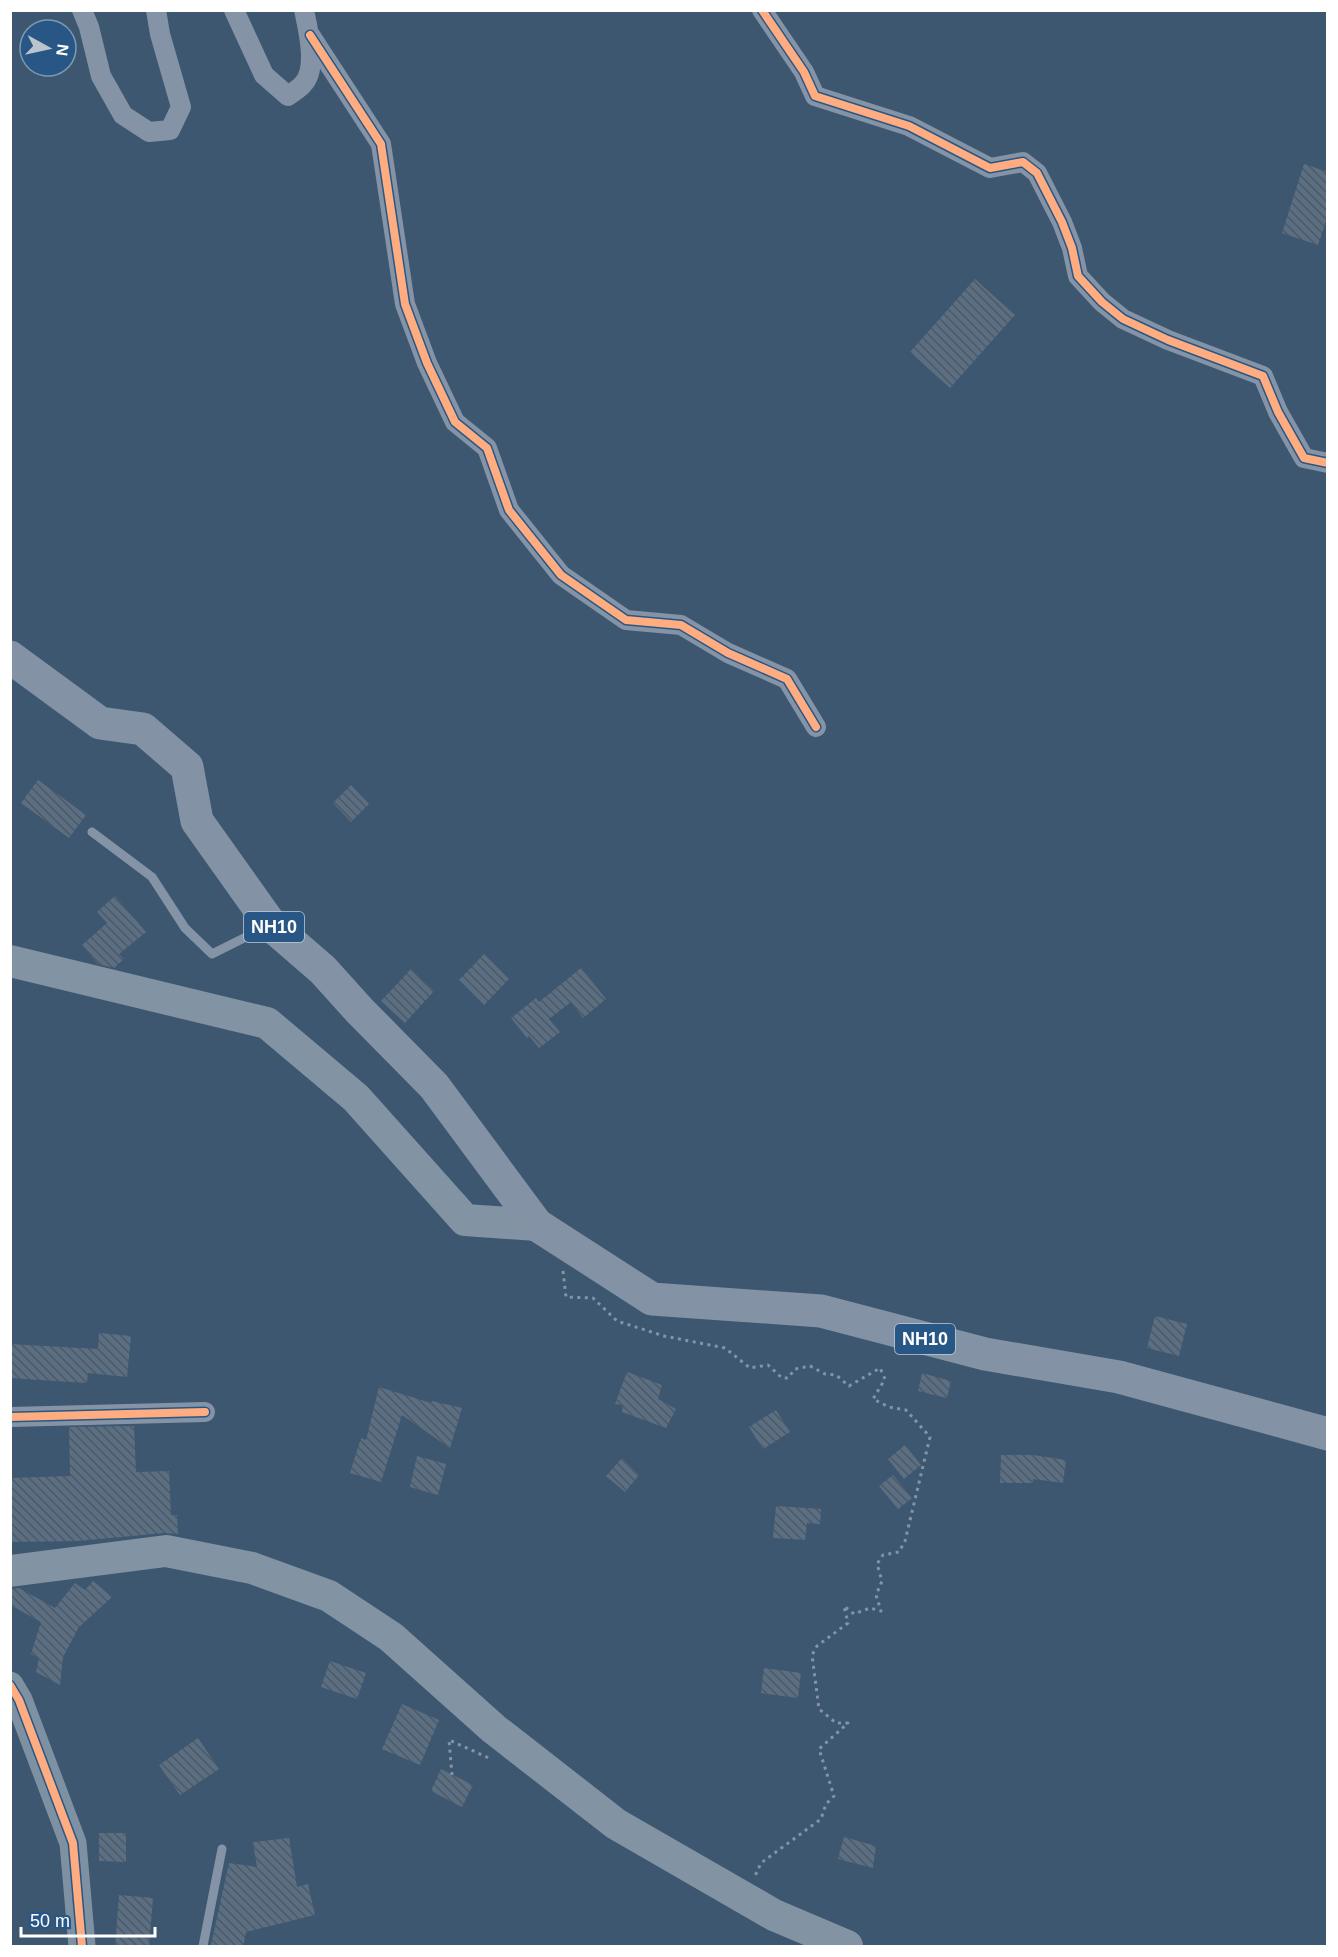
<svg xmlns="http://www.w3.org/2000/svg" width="1338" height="1957" font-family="Helvetica,sans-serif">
  <defs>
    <pattern id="building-back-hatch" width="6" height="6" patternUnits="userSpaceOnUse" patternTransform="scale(1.5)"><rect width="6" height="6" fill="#5a6f83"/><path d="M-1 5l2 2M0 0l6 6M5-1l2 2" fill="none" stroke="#51585f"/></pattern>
  </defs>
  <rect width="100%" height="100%" fill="#3d5770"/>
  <path fill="url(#building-back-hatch)" d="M1304 164 1328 172V215L1318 245 1282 233Z
    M975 279 1015 315 950 388 910 352Z
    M38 780 86 815 69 838 21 803Z
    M351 785 369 804 351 822 333 803Z
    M115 896 146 932 119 954 124 959 114 968 98 964 82 945 107 923 97 912Z
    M484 954 509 979 484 1005 459 980Z
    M581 968 606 999 583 1018 571 1002 549 1019 560 1032 539 1048 529 1036 527 1038 511 1018 536 998 539 1002Z
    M411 969 434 991 405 1023 381 1001Z
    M1155 1316 1187 1324 1179 1356 1147 1348Z
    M99 1333 131 1336 127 1377 88 1373 87 1383 10 1378V1344L98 1349Z
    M627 1372 662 1385 658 1399 676 1409 666 1428 622 1412 623 1405 615 1404Z
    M922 1373 951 1381 947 1398 918 1391Z
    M379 1387 431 1403 432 1401 462 1408 450 1448 402 1415 381 1482 350 1473 361 1438 366 1440Z
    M776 1410 790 1432 763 1449 749 1427Z
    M134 1426 136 1472 169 1471 171 1515H177L178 1534 164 1533 78 1541 10 1542V1478L70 1476 69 1427Z
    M905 1445 921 1465 904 1479 888 1459Z
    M1001 1455H1033L1066 1460 1063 1483 1033 1479V1483H1000Z
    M417 1456 446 1464 438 1495 410 1487Z
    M622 1458 639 1475 625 1492 606 1476Z
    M893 1475 912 1498 898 1509 879 1486Z
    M776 1506 821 1509 820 1524 807 1523 805 1540 773 1538Z
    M93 1581 112 1597 79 1627 63 1657 60 1685 36 1672 39 1658 31 1654 41 1622 10 1605V1589L19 1588 55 1608 75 1583 85 1590Z
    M330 1661 366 1673 357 1699 321 1687Z
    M764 1668 801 1673 798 1698 761 1693Z
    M402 1704 439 1720 420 1765 382 1749Z
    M198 1738 219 1769 180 1795 159 1765Z
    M441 1769 473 1785 462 1807 431 1791Z
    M99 1833H126V1862L99 1861Z
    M844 1837 876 1846 873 1868 838 1859Z
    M289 1838 297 1887 308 1884 315 1915 246 1932 243 1947 211 1945 229 1863 257 1867 253 1842Z
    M119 1895 153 1898 149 1947H115Z"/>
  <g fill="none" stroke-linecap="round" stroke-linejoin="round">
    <path stroke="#8494a6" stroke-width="3" stroke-dasharray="3 4.5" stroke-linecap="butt" d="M563 1271 566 1297 593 1298 617 1321 664 1336 725 1348 750 1368 768 1365 782 1378H788L795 1369 810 1366 825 1374 836 1375 849 1386 880 1368 885 1379 873 1399 889 1407 906 1410 930 1437 905 1541 899 1552 883 1555 877 1564 882 1581 876 1595 881 1611 870 1608 854 1614 844 1606 848 1623 817 1646 812 1655 819 1709 836 1723H848L819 1749 834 1796 826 1804 821 1819 761 1863 755 1876
      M452 1775 449 1740 489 1758"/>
    <path stroke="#8494a6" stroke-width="9" d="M92 832 152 877 185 928 212 954 266 927
      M203 1946 222 1849"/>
    <path stroke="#8494a6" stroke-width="20" d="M82 10 89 27 101 76 123 115 149 132 170 130 181 107 160 34 156 10
      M234 10 264 75 288 96C293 92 299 89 303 84 318 69 308 29 304 10
      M762 10 804 72 815 96 909 126 990 168 1023 162 1037 173 1062 222 1072 248 1078 276 1102 302 1123 319 1168 340 1263 376 1278 412 1304 458 1328 463
      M310 35 381 144 405 304 427 363 455 422 487 448 509 510 561 575 626 620 681 625 728 653 787 679 816 727
      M10 1417 205 1412"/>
    <path stroke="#7e91a2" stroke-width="27" d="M10 1685 19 1700 73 1843 82 1946"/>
    <path stroke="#8293a3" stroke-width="32" d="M10 961 267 1023 356 1098 465 1220 537 1225
      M10 1571 166 1551 252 1568 329 1596 391 1637 494 1729 616 1824 774 1915 847 1946"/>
    <path stroke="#8393a5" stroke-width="33" d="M10 657 100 723 143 729 187 767 197 821 271 925 323 970 360 1011 434 1086 537 1225 652 1299 821 1311 985 1354 1119 1377 1328 1434"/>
    <g stroke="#285785" stroke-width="11">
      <path id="cycleway" d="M762 10 804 72 815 96 909 126 990 168 1023 162 1037 173 1062 222 1072 248 1078 276 1102 302 1123 319 1168 340 1263 376 1278 412 1304 458 1328 463
        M310 35 381 144 405 304 427 363 455 422 487 448 509 510 561 575 626 620 681 625 728 653 787 679 816 727
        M10 1417 205 1412
        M10 1685 19 1700 73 1843 82 1946"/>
    </g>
    <use href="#cycleway" stroke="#ffac80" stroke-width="8"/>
  </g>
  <g text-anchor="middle" stroke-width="4.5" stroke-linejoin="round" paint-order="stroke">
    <g fill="#285785" stroke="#becdda" stroke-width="1.5">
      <rect x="244" y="912" width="60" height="30" rx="4.5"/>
      <rect x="895" y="1324" width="60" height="30" rx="4.5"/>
    </g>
    <g font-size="18" font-weight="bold" fill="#fff">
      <text x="274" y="933">NH10</text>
      <text x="925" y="1345">NH10</text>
    </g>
  </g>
  <rect width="1338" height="1957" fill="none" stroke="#ffffff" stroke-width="24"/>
  <g transform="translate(48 48) rotate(98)"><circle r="28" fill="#285785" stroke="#7e9ab6" stroke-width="1.5"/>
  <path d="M0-4.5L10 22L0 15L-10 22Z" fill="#bbc4cd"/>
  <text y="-9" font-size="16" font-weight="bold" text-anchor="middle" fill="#ffffff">N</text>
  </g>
  <path d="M21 1927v9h134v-9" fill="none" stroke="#ffffff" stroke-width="3"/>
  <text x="30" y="1927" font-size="18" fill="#ffffff" stroke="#285785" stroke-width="4.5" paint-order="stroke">50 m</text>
</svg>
